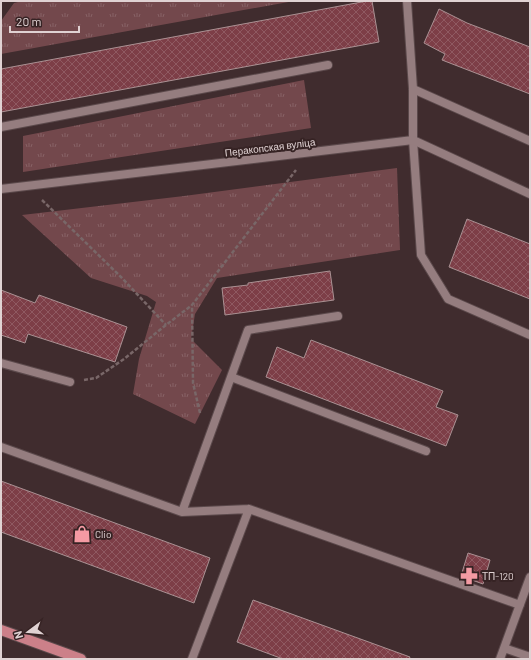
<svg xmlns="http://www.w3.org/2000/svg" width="531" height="660" font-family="Barlow,sans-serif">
  <defs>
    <pattern id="grass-tufts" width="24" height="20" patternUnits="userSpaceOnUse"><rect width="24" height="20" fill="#73484c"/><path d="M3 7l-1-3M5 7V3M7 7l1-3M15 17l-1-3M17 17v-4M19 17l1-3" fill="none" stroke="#876265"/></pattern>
    <pattern id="building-cross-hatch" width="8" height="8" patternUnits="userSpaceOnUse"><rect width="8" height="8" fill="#7d3e47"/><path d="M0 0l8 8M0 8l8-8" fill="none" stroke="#8f5961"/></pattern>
  </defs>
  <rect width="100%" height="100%" fill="#402c2e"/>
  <path fill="url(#grass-tufts)" d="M22 1H294L1 54V21L14 3Z
    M304 80 311 128 23 172V136Z
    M397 168 400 250 217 278 195 314 191 339 222 370 195 424 133 394 139 359 156 302 147 296 91 278 22 215 184 196Z"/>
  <path fill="url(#building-cross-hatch)" stroke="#aa9193" d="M367 1H372L379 42 1 112V69Z
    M439 9 467 23 530 47V94L442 60 445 54 424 43Z
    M467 219 530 244V299L449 267Z
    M330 271 334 300 225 315 222 288 248 285V283Z
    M1 290 35 303 39 295 127 327 115 362 28 334 25 343 1 335Z
    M311 340 443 391 436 407 458 415 446 446 266 377 277 347 304 358Z
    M1 481 210 558 194 603 1 532Z
    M468 553 490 560 483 584 461 576Z
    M253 600 410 657 409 659H283L237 642Z"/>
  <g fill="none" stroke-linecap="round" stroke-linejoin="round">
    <g stroke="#5b494b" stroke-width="10">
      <path id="service" d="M407 1 413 89V140L421 255 448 299 530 335
        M413 89 530 141
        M1 127 328 65
        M1 363 70 382
        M231 377 426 451
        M1 447 182 512 249 509 520 605
        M182 512 248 330 338 316
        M504 648 530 657
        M192 659 249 509
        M500 659 530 577"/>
    </g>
    <g stroke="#5b494b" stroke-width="10">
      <path id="minor" d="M1 189 413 140 530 194"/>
    </g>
    <g stroke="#5b494b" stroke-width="12">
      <path id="primary" d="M1 630 81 659"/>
    </g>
    <path stroke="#796768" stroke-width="2.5" stroke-dasharray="4 2" stroke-linecap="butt" d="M42 200 122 278 166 325
      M84 380 96 378 124 359 166 325 192 305
      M200 413 193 383 192 305 296 170"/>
    <use href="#service" stroke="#957d7f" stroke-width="8"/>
    <use href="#minor" stroke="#957d7f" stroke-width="8"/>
    <use href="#primary" stroke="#cc8089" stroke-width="10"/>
  </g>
  <defs>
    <g id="shop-bare" transform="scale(1.38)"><path d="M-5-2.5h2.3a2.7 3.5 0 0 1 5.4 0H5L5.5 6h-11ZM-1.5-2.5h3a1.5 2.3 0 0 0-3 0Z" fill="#f49aa3" stroke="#362324" stroke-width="2.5" paint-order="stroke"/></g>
    <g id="pharmacy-bare" transform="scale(1.38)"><path d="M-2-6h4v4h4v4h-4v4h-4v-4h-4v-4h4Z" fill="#f49aa3" stroke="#362324" stroke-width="2.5" paint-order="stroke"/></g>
  </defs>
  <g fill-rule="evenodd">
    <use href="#shop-bare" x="82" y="534"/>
    <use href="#pharmacy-bare" x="469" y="576"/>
  </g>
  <g text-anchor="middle" stroke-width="4" stroke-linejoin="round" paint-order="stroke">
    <g font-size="10" fill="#e0d2d3" stroke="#362324">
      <text transform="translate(270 147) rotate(-7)" y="4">Перакопская вуліца</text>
    </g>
    <g font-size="10" fill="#e0d2d3" stroke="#362324" text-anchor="start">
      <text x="95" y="538">Clio</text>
      <text x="482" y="580">ТП-120</text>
    </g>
  </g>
  <rect width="531" height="660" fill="none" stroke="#e0d2d3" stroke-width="4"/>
  <g transform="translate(28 632) rotate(254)" stroke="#362324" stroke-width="3" paint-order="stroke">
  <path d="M0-3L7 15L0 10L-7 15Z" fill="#e0d2d3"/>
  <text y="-6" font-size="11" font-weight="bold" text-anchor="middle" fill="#e0d2d3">N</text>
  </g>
  <path d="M10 26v6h69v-6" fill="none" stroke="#e0d2d3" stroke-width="2"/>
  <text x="16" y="26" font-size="12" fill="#e0d2d3" stroke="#362324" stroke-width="3" paint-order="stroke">20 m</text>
</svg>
